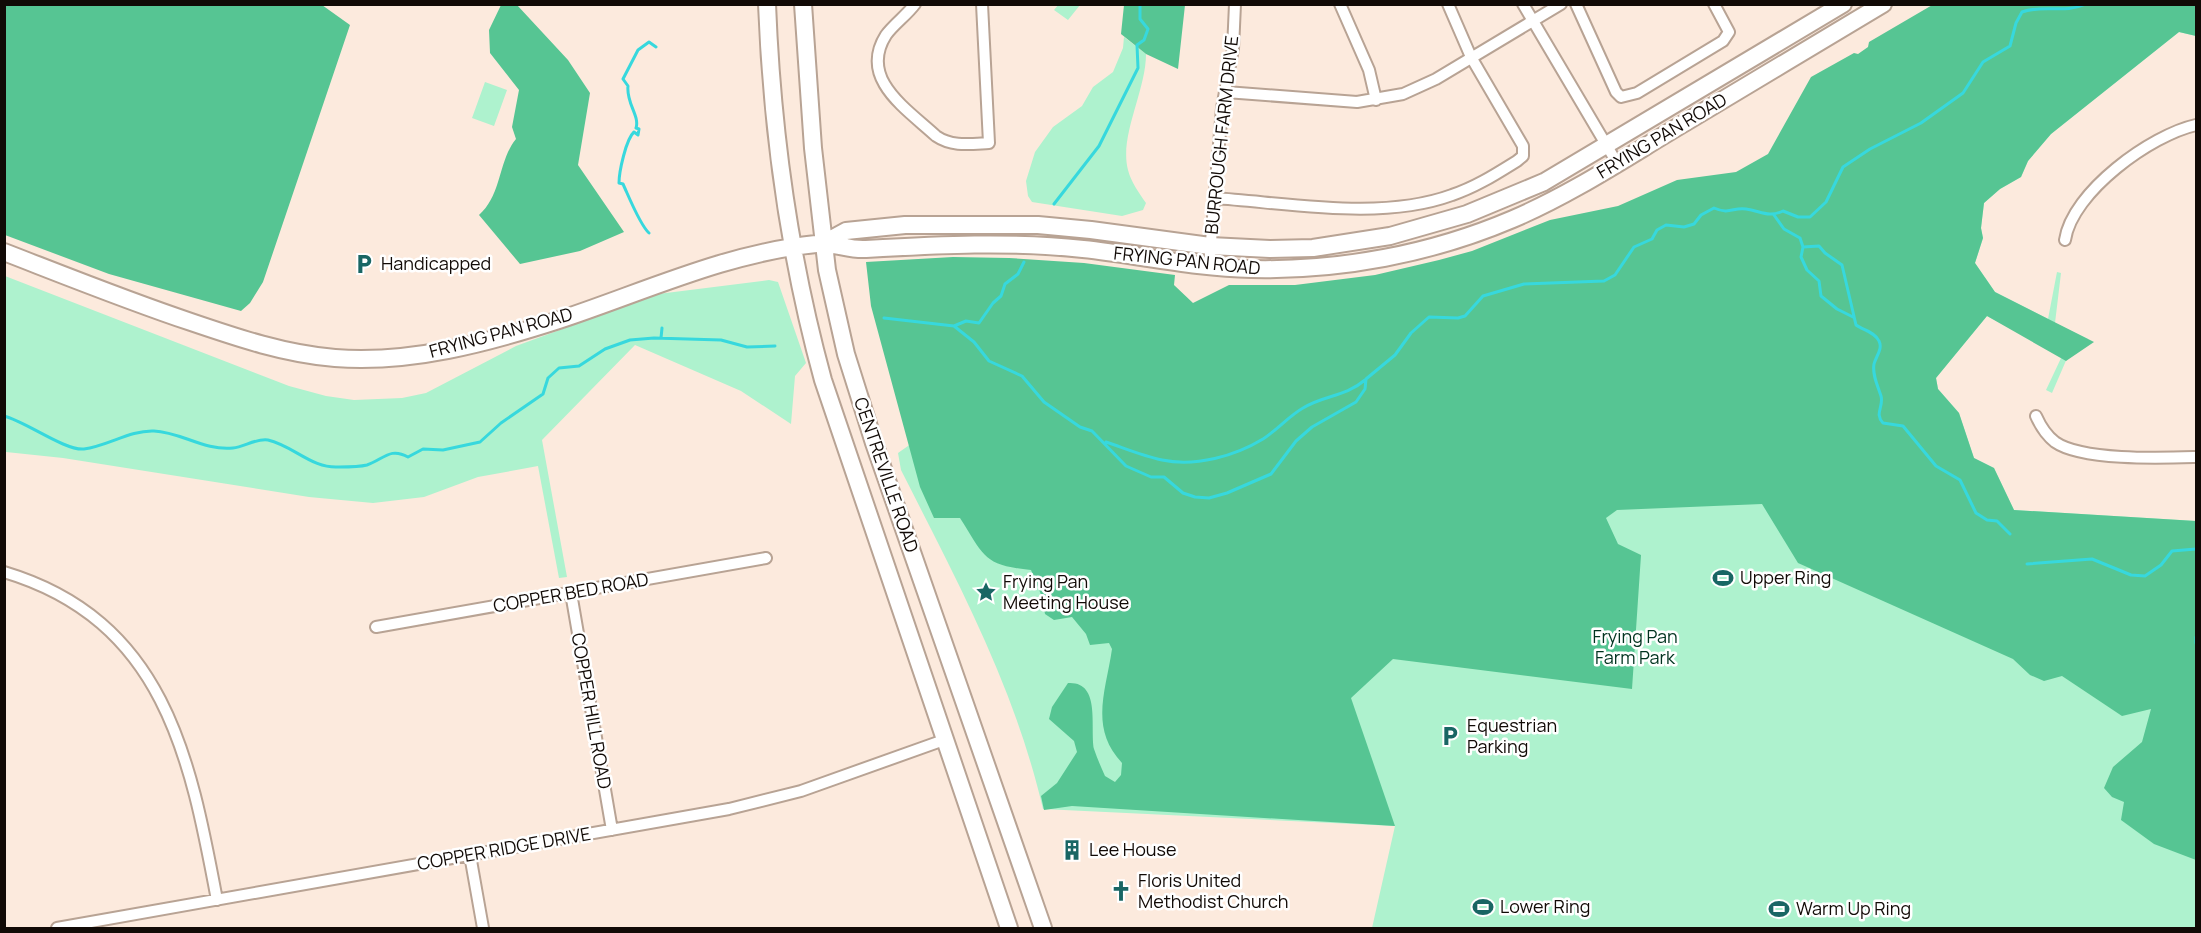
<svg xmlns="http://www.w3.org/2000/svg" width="2201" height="933" font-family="Manrope,sans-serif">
  <rect width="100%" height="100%" fill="#fceadd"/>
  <path fill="#aef2ce" d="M1059 4H1080V5L1068 20 1054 10Z
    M2196 5V36L2179 32 2051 134 2028 161 2021 177 2000 189 1984 203 1981 228 1983 238 1975 263 1995 292 2048 319 2057 272 2061 273 2055 323 2088 339 2068 356 2052 393 2046 390 2062 356 1987 316 1936 378 1938 389 1959 413 1974 458 1994 468 2014 510 2196 521V928H1372L1395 826 1043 809C1014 685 958 583 901 470L898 453 1043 351 1834 311Z
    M1124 37 1146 54C1146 91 1119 136 1128 170 1131 182 1139 193 1146 203L1143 210 1122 216 1032 202 1028 196 1026 181 1035 152 1053 127 1082 106 1093 87 1113 72 1123 48Z
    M485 82 507 90 494 126 472 118Z
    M5 276 289 386 326 396 354 400 402 398 426 393 516 346 658 294 769 280 778 282 806 363 795 376 791 424 741 391 635 345 542 440 567 577 559 578 538 466 478 477 424 497 373 503 309 497 63 458 6 452 5 455Z"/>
  <path fill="#56c593" d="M1934 4 2196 5V36L2179 32 2051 134 2028 161 2021 177 2000 189 1984 203 1981 228 1983 238 1975 263 1995 292 2094 342 2066 361 1987 316 1936 378 1938 389 1959 413 1974 458 1994 468 2014 510 2196 521V860L2154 844 2121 820 2124 802 2112 797 2104 788 2113 767 2142 742 2151 709 2122 716 2062 676 2044 681 2030 675 2013 659 1798 563 1762 504 1617 510 1606 518 1618 544 1641 555 1632 689 1393 659 1351 698 1395 826 1072 806 1044 810 1041 796 1057 783 1077 752 1074 741 1049 719 1052 707 1068 683C1101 681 1090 726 1094 749 1097 758 1101 767 1105 776L1115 782 1121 775 1122 763C1089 728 1106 691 1112 649L1109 643 1090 645 1086 634 1072 617 1054 620 1045 614 1042 597 1031 570C983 565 985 557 960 518H934L920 487 871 306 866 262 953 257 1009 258 1084 263 1175 275 1174 285 1193 303 1229 285H1295L1375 275 1439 260 1472 251 1550 220 1618 206 1677 180 1736 172 1768 154 1811 77 1854 53 1858 54 1868 47 1869 42Z
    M4 5H322L350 25 263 282 250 303 241 311 109 274 5 235Z
    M501 5H517L568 60 590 93 578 165 624 232 580 251 520 264 479 215C502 195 498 161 516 139L512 127 519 90 490 53 489 30Z
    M1124 5H1185L1178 69 1146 54 1121 34Z"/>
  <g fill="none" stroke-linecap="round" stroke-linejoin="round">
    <path stroke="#37d8dd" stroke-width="3" d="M1054 204 1099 146 1138 68 1137 45 1144 40 1148 29 1140 19V4
      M1774 215 1784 229 1800 238 1803 247 1801 257 1807 270 1819 281 1821 296 1837 309 1853 317
      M649 233C640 225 629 197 623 184L619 183C619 172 626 139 634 132L638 135 639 129 636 128C640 116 626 103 628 86L623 79 638 50 649 42 656 47
      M1803 247 1819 246 1825 253 1842 265 1856 325C1863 330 1875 332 1879 341 1883 349 1876 356 1874 364 1872 375 1878 386 1881 396 1884 407 1874 413 1883 423L1903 426 1936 466 1960 480 1976 513 1987 520 1997 521 2010 534
      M884 318 954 326 974 342 989 361 1022 376 1044 402 1080 427 1092 431 1126 466 1151 477H1164L1183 493 1195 497 1209 498 1227 493 1271 474 1296 441 1312 427 1356 402 1365 389 1366 379 1395 355 1411 333 1429 317 1458 318 1465 316 1483 296 1524 284 1604 281 1615 275 1634 247 1652 239 1657 230 1666 225 1684 227 1694 224 1701 215 1714 208C1730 215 1733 207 1746 209 1761 211 1768 218 1783 211L1798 217H1810L1826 202 1843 167 1870 149 1921 123 1963 93 1983 62 2010 46 2016 23 2022 12C2044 4 2064 14 2086 4
      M954 326 966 321 979 323 993 303 1001 296 1005 284 1018 274 1024 262
      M661 338 662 328
      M4 416C25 421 65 451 84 449 108 446 130 430 154 431 181 432 204 451 233 448 244 447 256 438 268 440 294 446 312 469 339 467 348 467 359 467 367 465 384 459 390 447 408 457L423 449 443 450 480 442 501 423 543 394 548 378 559 368 579 366 605 349 630 340 654 338 721 340 747 347 775 346
      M1106 442C1124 448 1143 456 1162 460 1196 467 1235 456 1263 439 1277 430 1289 416 1303 408 1324 395 1345 397 1365 380
      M2027 564 2092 559 2131 575 2145 576 2161 565 2172 551 2196 549
      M2196 637V643"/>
    <g stroke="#b8a394" stroke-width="14">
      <path id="minor" d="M915 4C907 15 894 24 886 35 858 79 907 109 936 136 952 147 970 144 989 143L982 4
        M1340 4 1369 70 1376 100
        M1523 4 1617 163
        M1576 4 1616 92 1621 97 1637 93 1723 41 1729 32 1714 4
        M1226 92 1357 102 1403 94 1436 79 1561 4
        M1214 198C1289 203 1381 221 1452 195 1476 187 1496 174 1517 161L1523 156V146L1471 57 1448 4
        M2065 240C2072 192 2151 135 2196 125
        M1209 266 1222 108 1233 49 1235 4
        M2036 416C2040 425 2046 435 2055 442 2082 461 2163 458 2196 457
        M4 572C164 620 190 756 217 900
        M571 593 612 830
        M376 627 766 558
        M470 855 483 928
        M57 928 729 809 801 791 944 740"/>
    </g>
    <g stroke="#b8a394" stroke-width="20">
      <path id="primary" d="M767 4C772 133 789 256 823 380L1009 928
        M803 4 813 148 827 270 846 354 874 443 1043 928
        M824 243 846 231 905 225H1038L1091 230 1210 246 1270 249 1313 248 1390 236 1467 214 1544 182 1843 4
        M4 252C66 276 128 301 191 322 238 338 285 354 335 358 410 364 488 343 559 320 644 292 726 253 816 244 833 242 848 250 865 249 938 245 1010 241 1083 249 1139 255 1195 268 1251 269 1340 271 1431 254 1513 219 1574 193 1630 155 1686 122 1752 82 1817 44 1883 4"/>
    </g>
    <use href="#minor" stroke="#fff" stroke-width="10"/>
    <use href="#primary" stroke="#fff" stroke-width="16"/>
  </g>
  <defs>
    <g id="parking-bare" transform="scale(1.62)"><path d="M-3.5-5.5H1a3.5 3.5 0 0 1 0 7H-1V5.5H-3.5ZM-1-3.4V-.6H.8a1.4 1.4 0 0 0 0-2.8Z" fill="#196664" stroke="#fff" stroke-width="2.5" paint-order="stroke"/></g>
    <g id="stadium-bare" transform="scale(1.62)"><path d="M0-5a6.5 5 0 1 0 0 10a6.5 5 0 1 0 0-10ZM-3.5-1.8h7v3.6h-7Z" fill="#196664" stroke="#fff" stroke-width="2.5" paint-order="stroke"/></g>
    <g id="sight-bare" transform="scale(1.62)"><path d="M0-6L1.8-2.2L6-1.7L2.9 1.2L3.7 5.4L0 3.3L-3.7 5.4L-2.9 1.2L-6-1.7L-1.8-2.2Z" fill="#196664" stroke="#fff" stroke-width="2.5" paint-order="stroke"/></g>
    <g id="building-bare" transform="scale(1.62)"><path d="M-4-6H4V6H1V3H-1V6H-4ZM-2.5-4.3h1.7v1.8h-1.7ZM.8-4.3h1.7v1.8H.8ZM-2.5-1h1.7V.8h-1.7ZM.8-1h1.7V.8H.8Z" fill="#196664" stroke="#fff" stroke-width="2.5" paint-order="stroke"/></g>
    <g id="church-bare" transform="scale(1.62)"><path d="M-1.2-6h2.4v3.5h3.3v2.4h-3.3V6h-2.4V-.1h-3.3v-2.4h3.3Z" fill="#196664" stroke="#fff" stroke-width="2.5" paint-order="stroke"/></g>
  </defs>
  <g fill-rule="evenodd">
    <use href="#parking-bare" x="364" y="264"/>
    <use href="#stadium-bare" x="1723" y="578"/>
    <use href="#sight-bare" x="986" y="592"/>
    <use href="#parking-bare" x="1450" y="736"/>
    <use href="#building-bare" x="1072" y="850"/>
    <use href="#church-bare" x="1121" y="891"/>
    <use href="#stadium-bare" x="1483" y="907"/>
    <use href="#stadium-bare" x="1779" y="909"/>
  </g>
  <g text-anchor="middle" stroke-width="5" stroke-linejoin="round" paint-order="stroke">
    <g font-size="18" fill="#110a06" stroke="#fff">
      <text transform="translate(1222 135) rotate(-84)" y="6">BURROUGH FARM DRIVE</text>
      <text transform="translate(1662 136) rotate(-31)" y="6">FRYING PAN ROAD</text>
      <text transform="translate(1187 261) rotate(6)" y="6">FRYING PAN ROAD</text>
      <text transform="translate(501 333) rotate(-15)" y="6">FRYING PAN ROAD</text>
      <text transform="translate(886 475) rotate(71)" y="6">CENTREVILLE ROAD</text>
      <text transform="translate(571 593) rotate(-10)" y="6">COPPER BED ROAD</text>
      <text transform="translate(591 711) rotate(80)" y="6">COPPER HILL ROAD</text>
      <text transform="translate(504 849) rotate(-10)" y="6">COPPER RIDGE DRIVE</text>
    </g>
    <g font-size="18" fill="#110a06" stroke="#fff" text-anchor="start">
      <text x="381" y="270">Handicapped</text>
      <text x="1740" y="584">Upper Ring</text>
      <text x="1003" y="588">Frying Pan<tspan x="1003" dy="21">Meeting House</tspan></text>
      <text x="1467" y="732">Equestrian<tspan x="1467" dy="21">Parking</tspan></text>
      <text x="1089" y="856">Lee House</text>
      <text x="1138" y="887">Floris United<tspan x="1138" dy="21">Methodist Church</tspan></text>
      <text x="1500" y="913">Lower Ring</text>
      <text x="1796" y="915">Warm Up Ring</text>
    </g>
    <g font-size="18" fill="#00331f" stroke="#fff">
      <text x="1635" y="643">Frying Pan<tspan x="1635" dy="21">Farm Park</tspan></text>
    </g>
  </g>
  <rect width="2201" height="933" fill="none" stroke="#110a06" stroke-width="12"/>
</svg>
